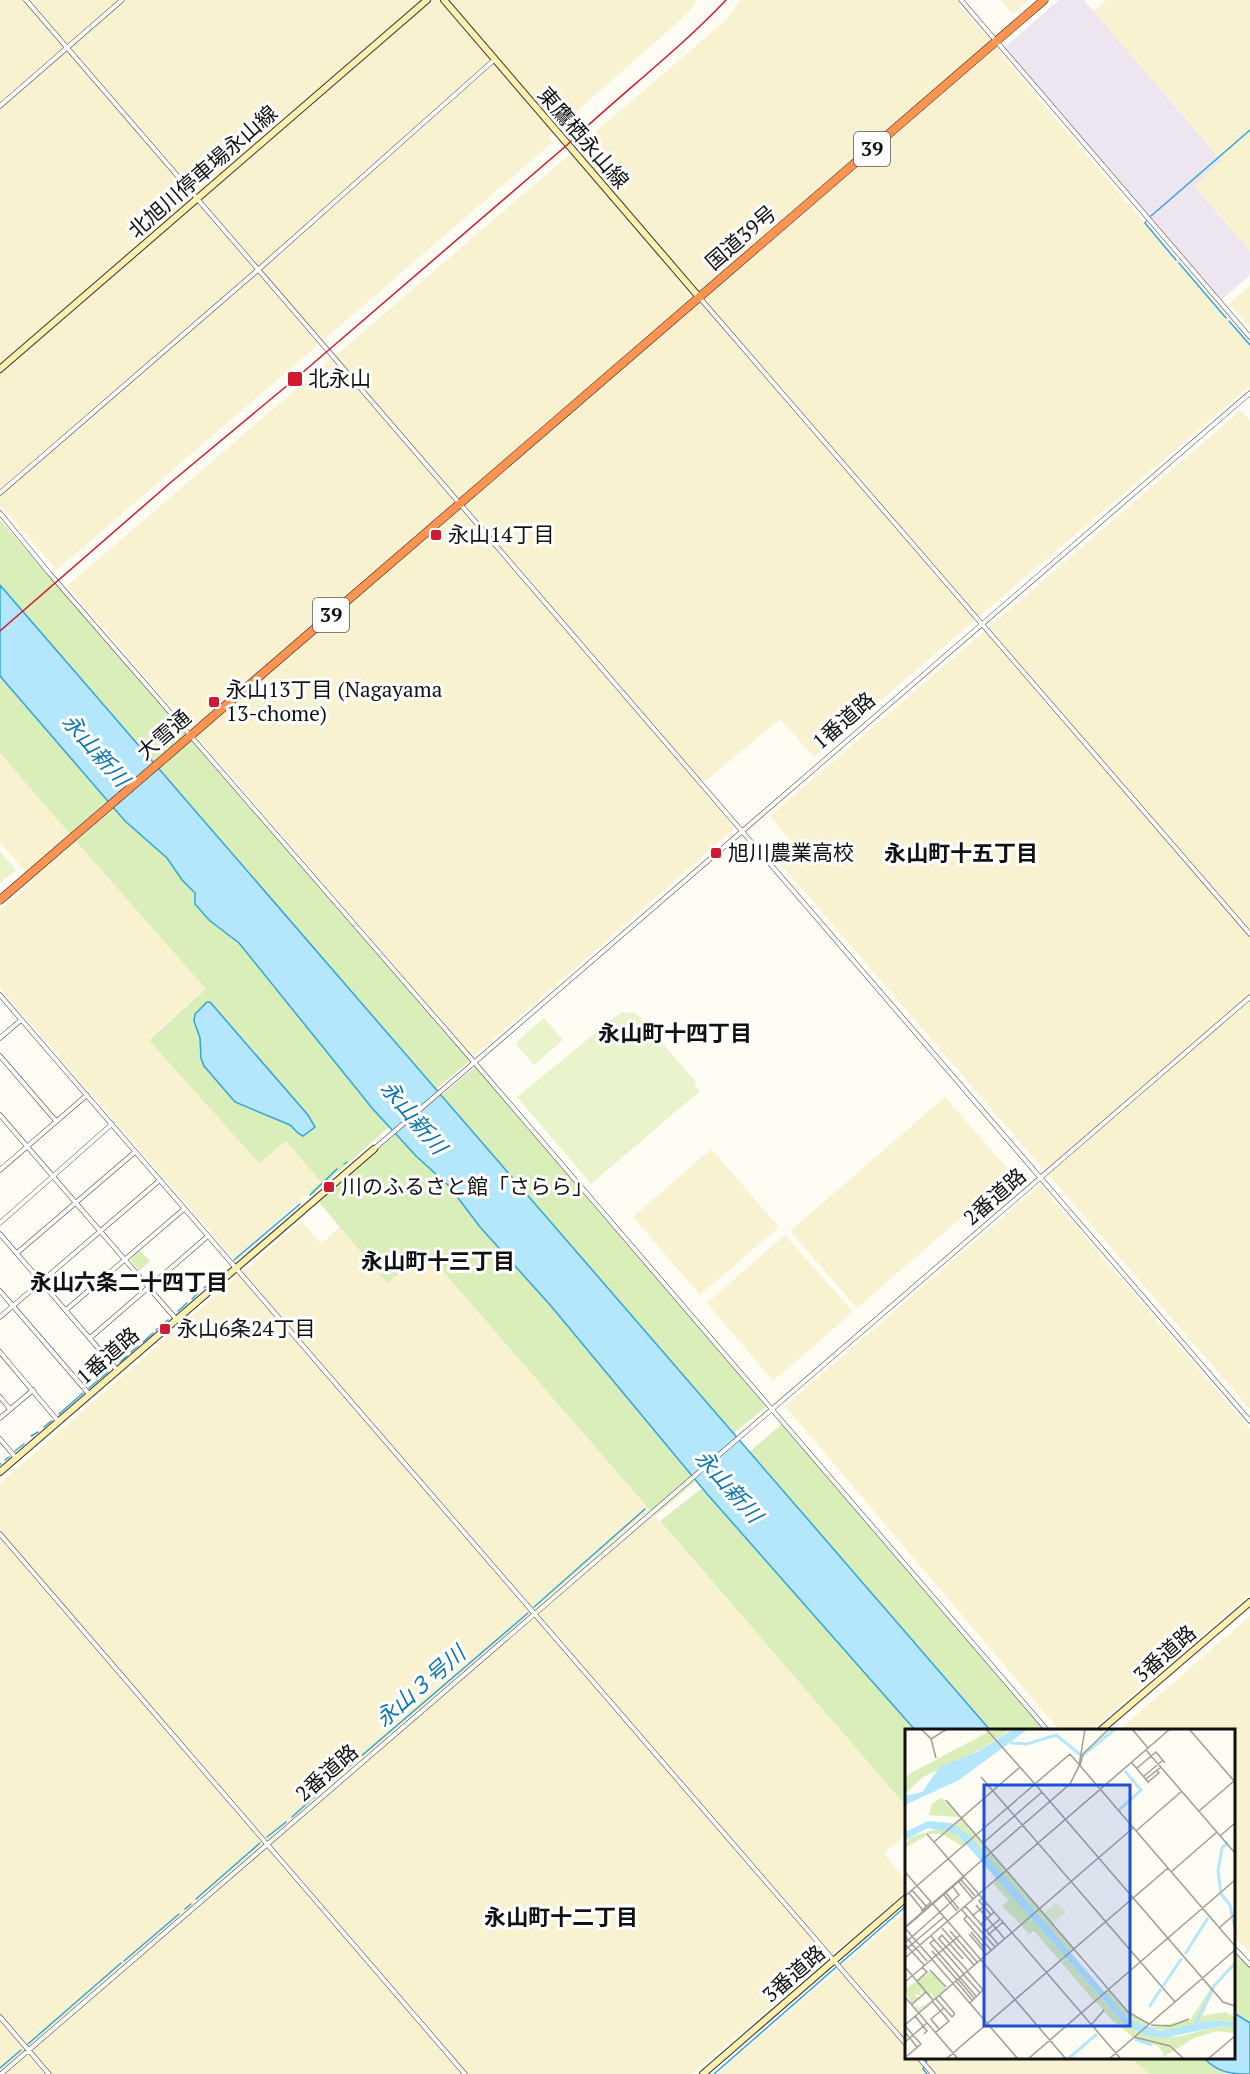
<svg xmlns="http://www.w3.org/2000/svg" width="1250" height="2074" font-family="'PT Serif','Noto Sans JP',serif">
  <rect width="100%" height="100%" fill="#fffcf4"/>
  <path fill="#ede5ef" d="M1059 0H1084L1222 161 1194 186 1250 251V275L1221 300 1004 48Z"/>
  <path fill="#f8f2d1" d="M0 0H697L688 13 549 136 553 142 57 570 0 505Z
    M740 0H955L1250 347V386L814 757 780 719 699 786 735 828 473 1057 67 586 727 19Z
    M1001 0H1029L1013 14Z
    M1107 0H1250V251L1194 186 1222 160 1093 11Z
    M1250 286V328L1229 304Z
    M1241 410 1250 421V1409L777 860 793 844 770 816Z
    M0 753 206 989 149 1039 259 1163 286 1140 321 1182 234 1259 0 988V910L33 881 0 842Z
    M945 1097 1012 1174 857 1308 790 1231Z
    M711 1149 779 1227 700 1295 633 1217Z
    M1040 1185 1250 1429V1594L1091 1730H1059L785 1406Z
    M301 1221 321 1244 340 1227 387 1283 426 1252 906 1806V1835L884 1853 906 1881V1891L692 2074H0V1483Z
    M785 1235 853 1312 773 1381 707 1303Z
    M1250 1616V1952L1234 1937V1730H1119Z
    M906 1911V2058H1132L1149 2074H717Z"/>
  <path fill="#d9eeb9" d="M0 520 188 734 153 762 0 585Z
    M0 676 107 801 70 834 0 753Z
    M193 739 471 1060 436 1089 158 768Z
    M114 808 125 821 167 858 182 880 195 893 209 920 239 943 389 1127 312 1195 309 1192 321 1182 286 1141 259 1163 149 1040 206 989 76 841Z
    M476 1066 599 1212 768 1405 733 1434 441 1096Z
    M396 1134 416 1156 449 1186 480 1227 551 1306 696 1481 655 1516 427 1253 387 1283 318 1201Z
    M140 1250 150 1261 139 1271 131 1261V1258Z
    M783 1423 1047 1730H990L749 1452Z
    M702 1488 915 1730H906V1806L660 1521Z
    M1234 1948 1250 1965V2023L1234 2013Z
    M1132 2058H1204L1209 2063 1228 2074H1149Z"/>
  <path fill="#eaf4cc" d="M0 851 16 870 0 883Z
    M621 1012 636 1013 696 1082 694 1084 700 1091 591 1184 517 1097Z
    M544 1018 563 1040 534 1065 515 1043Z"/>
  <path fill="#b4e6fc" stroke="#34a5da" stroke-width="1.5" d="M0 585 990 1730H915L708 1495 551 1306 480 1227 449 1186 416 1156 372 1108 239 943 209 920 195 904V893L182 880 167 858 125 821 0 676Z
    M207 1002H210L308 1115 315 1127 303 1136 298 1133 290 1125 235 1102 204 1066 201 1058 200 1038 194 1021 195 1014Z
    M1234 2013 1250 2023V2074C1231 2074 1218 2073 1204 2058H1234Z"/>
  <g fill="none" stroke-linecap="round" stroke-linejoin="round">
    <path stroke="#34a5da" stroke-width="1.5" d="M1151 216 1250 130
      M1146 221 1145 223 1176 260
      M1179 263 1226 318
      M1229 321 1250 345
      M344 1164 347 1162
      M310 1195 337 1169
      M234 1260 300 1204
      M217 1277 224 1271
      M204 1288 213 1280
      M192 1299 198 1293
      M178 1311 187 1303
      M163 1324 168 1320
      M156 1330 159 1328
      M143 1342 153 1333
      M131 1352 138 1346
      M120 1362 127 1356
      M89 1388 108 1372
      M59 1414 83 1393
      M44 1427 51 1421
      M31 1436 38 1432
      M15 1451 24 1444
      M5 1460 9 1457
      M0 1464H1
      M534 1607 645 1509
      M331 1782 528 1613
      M292 1817 324 1788
      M267 1837 286 1822
      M196 1899 260 1843
      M185 1909 191 1904
      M124 1961 179 1914
      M28 2044 121 1963
      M926 2062 929 2058
      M924 2067 923 2069 927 2074
      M0 2068 21 2050
      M714 2074 906 1906"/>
    <g stroke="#444" stroke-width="5">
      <path id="street" d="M26 0 1250 1421
        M961 0 1250 337
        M0 106 122 0
        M699 297 1250 934
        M0 493 259 269 494 60
        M0 513 50 574 474 1062 1047 1730
        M0 995 906 2044
        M0 1038 21 1020
        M0 1056 56 1121
        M0 1115 176 1319
        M374 1149 1250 393
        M0 1170 87 1095
        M0 1223 112 1124
        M0 1234 117 1370
        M17 1253 135 1152
        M0 1291 89 1394
        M66 1310 184 1209
        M0 1317 160 1180
        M90 1338 208 1236
        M0 1352 58 1421
        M0 1397 10 1409
        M0 1418 33 1390
        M0 1439 16 1458
        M0 1534 465 2074
        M1234 1948 1250 1965
        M0 2017 49 2074
        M919 2058 933 2074
        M1 2074 1250 997"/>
    </g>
    <g stroke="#333" stroke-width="8">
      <path id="secondary" d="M444 0 699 297
        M0 369 427 0
        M0 1472 374 1149
        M1101 1730 1250 1602
        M703 2074 906 1898"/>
    </g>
    <g stroke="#222" stroke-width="9">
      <path id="highway" d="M0 900 1044 0"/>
    </g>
    <use href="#street" stroke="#fff" stroke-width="4"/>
    <use href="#secondary" stroke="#fff0af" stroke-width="6"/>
    <use href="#highway" stroke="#ff9352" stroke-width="8"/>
    <path stroke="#cf1a31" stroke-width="1.5" d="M0 631 170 483 295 379 567 145C619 95 677 52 726 0"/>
  </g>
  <g fill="#cf1a31" stroke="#fff" stroke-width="2">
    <rect x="287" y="371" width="16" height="16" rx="3"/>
    <rect x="430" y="529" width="12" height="12" rx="3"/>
    <rect x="208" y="696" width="12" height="12" rx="3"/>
    <rect x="710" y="847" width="12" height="12" rx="3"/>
    <rect x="323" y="1181" width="12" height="12" rx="3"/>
    <rect x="159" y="1323" width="12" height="12" rx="3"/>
  </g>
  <g text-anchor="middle" stroke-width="6" stroke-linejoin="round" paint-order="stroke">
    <g fill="#fff" stroke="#585858" stroke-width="1.5">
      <rect x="854" y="132" width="36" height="34" rx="4.5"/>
      <rect x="313" y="598" width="36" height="34" rx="4.5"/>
    </g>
    <g font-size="20" font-weight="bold" fill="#111">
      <text x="872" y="156">39</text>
      <text x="331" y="622">39</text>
    </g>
    <g font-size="21" fill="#111" stroke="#fff">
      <text transform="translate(583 138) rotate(49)" y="7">東鷹栖永山線</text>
      <text transform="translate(203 172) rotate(-41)" y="7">北旭川停車場永山線</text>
      <text transform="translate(741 238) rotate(-41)" y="7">国道39号</text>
      <text transform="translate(844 721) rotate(-41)" y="7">1番道路</text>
      <text transform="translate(164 735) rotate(-41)" y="7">大雪通</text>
      <text transform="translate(995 1197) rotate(-41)" y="7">2番道路</text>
      <text transform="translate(108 1356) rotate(-41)" y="7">1番道路</text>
      <text transform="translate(1165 1654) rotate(-41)" y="7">3番道路</text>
      <text transform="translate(327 1773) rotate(-41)" y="7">2番道路</text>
      <text transform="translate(794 1974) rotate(-41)" y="7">3番道路</text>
    </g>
    <g font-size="21" fill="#111" stroke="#fff" text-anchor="start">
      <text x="308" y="386">北永山</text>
      <text x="448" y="542">永山14丁目</text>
      <text x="226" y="697">永山13丁目 (Nagayama<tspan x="226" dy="24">13-chome)</tspan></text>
      <text x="728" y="860">旭川農業高校</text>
      <text x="341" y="1194">川のふるさと館「さらら」</text>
      <text x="177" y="1336">永山6条24丁目</text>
    </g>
    <g font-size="22" font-style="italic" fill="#0c76b0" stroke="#fff">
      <text transform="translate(96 750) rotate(49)" y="8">永山新川</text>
      <text transform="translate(414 1117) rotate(50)" y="8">永山新川</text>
      <text transform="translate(729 1486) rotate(49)" y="8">永山新川</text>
      <text transform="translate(420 1686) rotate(-41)" y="8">永山３号川</text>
    </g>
    <g font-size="22" font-weight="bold" fill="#111" stroke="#fff">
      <text x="961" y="861">永山町十五丁目</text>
      <text x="675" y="1041">永山町十四丁目</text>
      <text x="438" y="1269">永山町十三丁目</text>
      <text x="129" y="1290">永山六条二十四丁目</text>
      <text x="561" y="1925">永山町十二丁目</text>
    </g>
  </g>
  <g transform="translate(905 1729)">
    <rect width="330" height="330" fill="#fffcf4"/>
    <path d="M106 0 75 21 18 48 0 65V48L6 44 85 2ZM36 69 40 71 55 88 24 86 27 75ZM56 89 169 219 164 223 66 109 49 96ZM31 100 47 102 61 114 57 117 37 105H24L0 119 4 109ZM92 150 125 187 115 195 97 177 103 171 88 154ZM125 188 160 228 155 232 129 202 124 205 116 196ZM161 229 194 267 189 272 156 233ZM26 242 41 260 29 270 27 264 24 266 27 271V272L14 282 8 275 14 279 21 275 27 271 20 264 25 261 18 264 15 261 16 266 9 265 13 269 6 275 0 260ZM306 259 309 262 297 287 320 283 330 288V293L310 291 264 302 240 299 285 291ZM204 261 225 285 243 295 239 299 223 290 200 264ZM195 268 220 296 239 306 271 308 316 297 330 298V304L312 302 289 309 255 330 259 325 253 317 230 310 205 289 190 272Z" fill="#d9eeb9"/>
    <path d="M151 174 161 183 148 194 139 184Z" fill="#eaf4cc"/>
    <path d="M108 0H123L54 51 0 76V67L17 63 35 38 74 22ZM23 92 46 94 65 107 223 290 255 302 310 291 330 293V298L316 297 259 309 239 306 220 296 52 105 23 99 0 111V103Z" fill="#b4e6fc"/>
    <path fill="none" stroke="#b4e6fc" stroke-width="3" d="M105 14 122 15 151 6 177 27 210 0M214 81 236 61 220 42M323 113 317 119 313 142 316 165 325 176 330 200M280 225 303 189M258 257 277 229M244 278 256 260M288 300 309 257 330 234M230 310 247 316M163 330 192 305"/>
    <path fill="none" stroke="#a09e99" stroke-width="1.5" d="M16 0 26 10 31 29M81 0 130 55M227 0 243 19M284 0 330 53M26 10 42 0M241 21 330 124M227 34 244 54M175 37 178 25 204 0M232 39 251 23 260 34M239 47 258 31M76 48 270 273M241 50 256 38M243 53 254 44 251 41M131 54 165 25 330 217M41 71 71 106M294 82 329 52M161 91 318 273 330 277M231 102 277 62M22 105 216 330M71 106 223 283 244 295M315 107 330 94M29 113 115 38M78 114 137 63M0 143 26 173 16 182M266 143 312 103M56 151 70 167M54 153 68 170M7 161 21 177M4 164 17 180M41 164 54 180M39 166 52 182M0 167 130 55 161 91M77 170 74 172 86 186M28 175 161 330M71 176 99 209M60 177 93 215M57 181 90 218M62 187 59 190 86 221M67 187 82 175M75 196 89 183M0 198 165 55 174 37 180 0M0 199 113 330M0 199 59 148M37 199 69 236M314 199 330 185M45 202 72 233M81 202 95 190M66 203 80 220M64 205 81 225M83 206 98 193M0 207 22 232M26 207 59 245M33 209 62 241M34 209 37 206 58 230M29 211 25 214 71 267M0 214 54 166 48 158M0 215 19 236M0 221 39 188M27 222 52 251M0 229 265 0M0 238 28 271M25 241 41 258M62 242 78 261 65 274M58 245 75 264M53 250 69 269M12 252 22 243 17 238M51 252 67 271M0 253 55 206M34 266 50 285M0 268 53 330M31 270 47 288 50 285M27 272 44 292 30 304M6 276 21 263M10 287 22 302 19 305M0 296 228 99M186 296 199 281M246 296 266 297 284 290M0 297 16 315 2 327M34 300 26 290 39 279M0 303 12 318M229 308 265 317 279 330M0 313 22 294M41 330 263 139M123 330 330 151M204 330 330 221M303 330 330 307"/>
    <path fill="#1d4ed8" fill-opacity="0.15" stroke="#1d4ed8" stroke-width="3" d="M79 56H225V297H79Z"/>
    <rect width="330" height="330" fill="none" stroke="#111" stroke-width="3"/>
  </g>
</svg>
